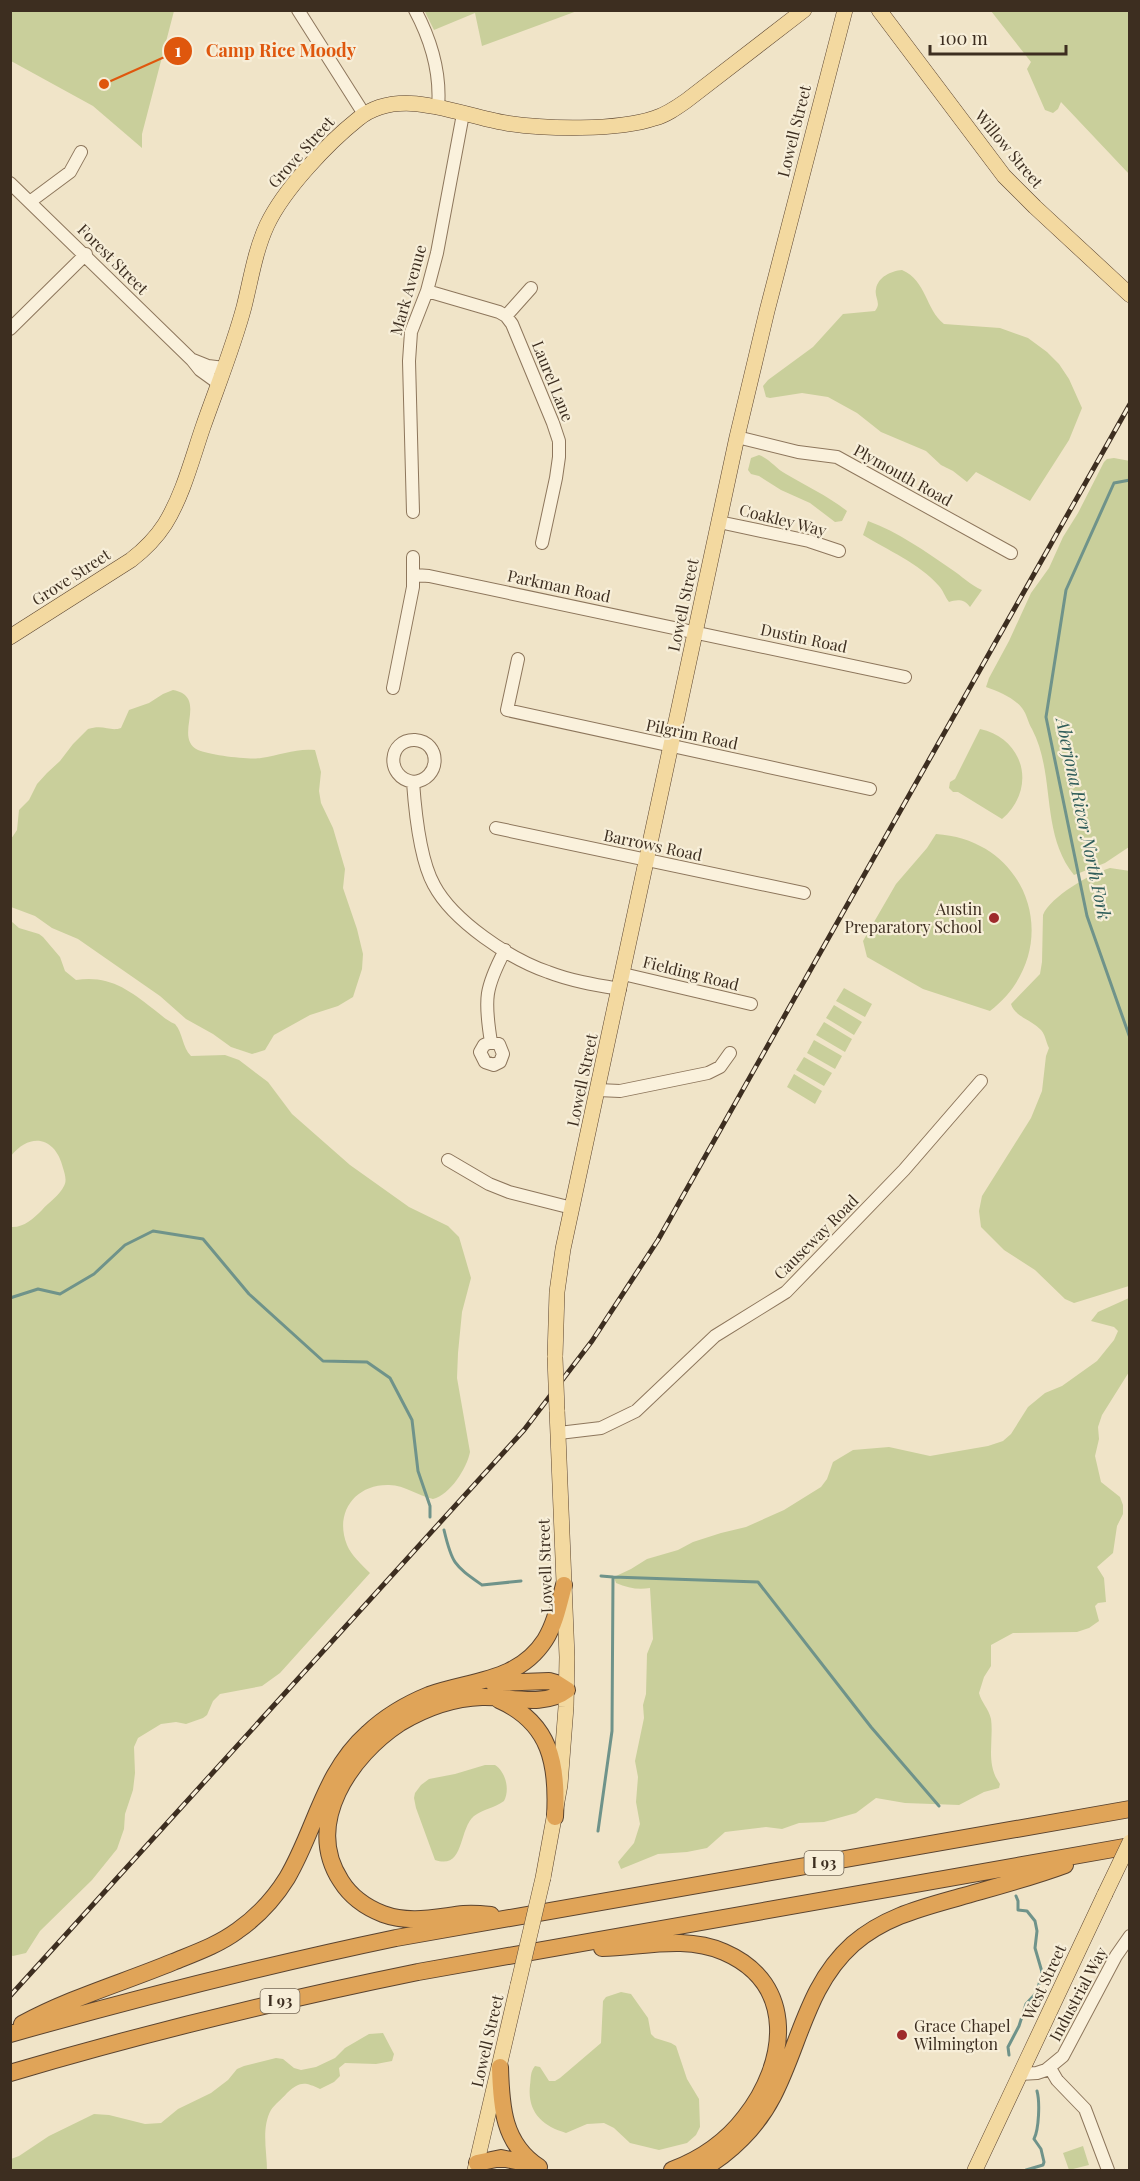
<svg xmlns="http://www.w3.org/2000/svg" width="1140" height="2181" font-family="'Playfair Display',serif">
  <rect width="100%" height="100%" fill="#f0e4c8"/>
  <path fill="#c9cf9b" d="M11 10 174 11 142 134V148L93 106 11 61Z
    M427 10H577V11L482 46 475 13 434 30 425 12Z
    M991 11H1129V174L1061 102 1058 109 1053 113 1045 110 1027 69 1031 62Z
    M902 270C927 281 925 309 944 324L1000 328 1028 338 1047 352 1059 364 1069 379 1082 408 1069 440 1030 501 976 472 967 482 953 471 941 465 926 451 881 432 857 413 828 397 802 393 770 398 766 397 763 386 768 380 813 347 843 314 875 311C882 303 874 298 876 289 878 277 891 271 902 270Z
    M759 455C770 459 776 469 786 474 806 486 828 496 847 511L842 521 835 522 810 503 781 490 759 476 751 474 748 470 751 458Z
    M1114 458 1130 461 1129 847 1105 863 1074 875C1040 833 1056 775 1032 729 1028 723 1027 714 1022 708 1014 698 998 691 986 687L989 678 1009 641 1031 593 1049 568 1063 537 1078 513 1104 462 1107 459Z
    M868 521C898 532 925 551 951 569 962 576 970 585 982 590L970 607C965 599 957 599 949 602 945 597 943 590 939 586 919 563 887 550 863 535Z
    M173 690C210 697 172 737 198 750 209 755 249 760 261 758 280 755 297 748 315 750L321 772 319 791 321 803 333 828 345 869 343 888 357 929 363 954 362 969 353 997 338 1006 310 1015 274 1035 265 1050 252 1054 231 1047 213 1034 186 1019 160 996 78 939 52 928 35 916 11 907V839L17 830 19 810 29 800 37 784 47 773 60 761 73 744 88 729C104 724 110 732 121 728L129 710 149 703 163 694Z
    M980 729C1025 739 1037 789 1002 819L958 792H953L949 788 950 782 955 779Z
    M936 834C1032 840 1066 952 990 1011L923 989 867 957 863 941 896 884 927 848Z
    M1110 868 1130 871 1129 1286 1074 1303 1065 1299 1035 1270 1004 1250 981 1227 979 1211 982 1196 1031 1118 1042 1091 1046 1056 1049 1048C1046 1042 1045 1034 1041 1030 1032 1020 1015 1017 1011 1004L1040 974 1042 962 1043 915C1050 897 1091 873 1110 868Z
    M11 921 19 928 39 934 43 937 60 957 65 971 76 980C108 975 128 989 152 1008 160 1014 167 1021 175 1024 183 1033 182 1047 191 1056L225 1055 239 1060 268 1082 292 1114 350 1165 409 1207 448 1226 459 1237 471 1278 462 1312 458 1353 457 1378 470 1452C467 1468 450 1495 433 1499 418 1496 405 1485 389 1485 355 1484 334 1513 347 1545 351 1555 362 1565 370 1573L280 1673 262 1686 220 1694 213 1701 207 1715 203 1718 186 1724 176 1722 161 1724 138 1738 134 1747 135 1773 133 1790 125 1814 124 1829 117 1849 92 1880 40 1931 26 1953 13 1956 10 1955 11 1227C23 1228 33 1219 42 1210 48 1203 60 1195 64 1186 67 1181 65 1174 63 1168 56 1138 31 1131 11 1156Z
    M844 988 872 1004 865 1017 836 1001Z
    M834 1005 862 1022 854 1035 826 1018Z
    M824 1022 852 1039 845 1052 816 1035Z
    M814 1040 842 1056 835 1069 807 1053Z
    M804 1057 832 1073 824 1086 796 1070Z
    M794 1074 822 1091 815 1104 787 1087Z
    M1129 1298 1128 1348 1129 1372 1102 1415 1098 1427 1099 1439 1095 1456 1101 1482 1120 1497 1123 1505V1514L1117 1526 1113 1553 1097 1567 1104 1578 1106 1602 1098 1603 1095 1606 1099 1621 1089 1628 1077 1632 1013 1633 991 1645V1666L984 1677 979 1693C981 1702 989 1709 991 1719 994 1741 985 1763 1000 1784L999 1788 984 1792 959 1805 905 1803 876 1798 856 1813 824 1822 799 1823 782 1829 766 1827 725 1832 707 1848 687 1852 658 1854 621 1869 618 1862 634 1843 640 1824 636 1802 638 1777 635 1761 644 1718 643 1705 646 1694 647 1654 653 1639 650 1588C638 1590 628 1588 616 1583L614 1577 631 1569 647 1559 678 1550 693 1542 721 1533 746 1527 784 1510 821 1487 827 1479 833 1462 853 1450 889 1447 930 1456 988 1446 1003 1441 1011 1434 1028 1407 1045 1393 1062 1386 1097 1361 1114 1340 1118 1331 1114 1327 1091 1321 1098 1312Z
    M485 1765H495C506 1772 510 1790 504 1801 495 1808 483 1809 474 1816 458 1830 465 1870 435 1860L416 1808 414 1798 415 1793 421 1785 429 1779 455 1774Z
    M621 1992 631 1994 648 2018 651 2034 655 2038 671 2043 676 2046 687 2079 699 2099 700 2127 696 2135 687 2143 659 2150 630 2143 614 2128 604 2123 587 2124 566 2133C542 2126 527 2112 530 2085 531 2078 530 2072 535 2066L540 2067 549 2081H555L560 2078 601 2043 603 2001 606 1997Z
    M383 2033 394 2054 392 2061 376 2064 345 2063 339 2068 340 2076 334 2082 320 2089C305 2082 300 2081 287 2093 282 2099 275 2104 271 2110 261 2128 267 2152 267 2170H11V2159L19 2156 49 2136 94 2114 109 2115 145 2124 161 2123 178 2109 211 2093 228 2080 237 2069 244 2066 276 2058 283 2059 294 2068 301 2070 316 2067 335 2058 345 2048 369 2034Z
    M1083 2146 1089 2165 1069 2170 1063 2153Z"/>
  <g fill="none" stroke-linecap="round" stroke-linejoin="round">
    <path stroke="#6f938a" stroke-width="3" d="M1130 480 1114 483 1066 590 1046 717 1087 916 1130 1038
      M10 1298 38 1289 60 1294 94 1274 125 1245 153 1231 203 1239 249 1294 323 1361 367 1362 390 1378 412 1420 418 1471 430 1506V1517
      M444 1530C452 1564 454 1565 482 1585L521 1581
      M613 1577 758 1582 871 1727 939 1806
      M598 1831 612 1731 613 1577 601 1576
      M1009 2055 1008 2047 1019 2026 1026 2004 1037 1992 1042 1972 1035 1948 1037 1931 1035 1921 1027 1911 1018 1910V1901L1016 1896
      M1026 2170 1043 2165 1044 2162 1041 2149 1034 2139C1039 2129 1040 2102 1037 2091"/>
    <g stroke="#8d765c" stroke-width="14">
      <path id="minor" d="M298 10 364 114
        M415 10C431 40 441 74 438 108
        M10 183 192 360 200 370 218 383
        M31 201 70 172 81 152
        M427 291 499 312 506 316 512 324 553 423 559 441V457L556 478 542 543
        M506 316 531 288
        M10 329 86 254
        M193 360 208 366 224 368
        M737 437 798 452 837 457 1011 553
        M413 512 409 361 411 332 427 291 437 253 463 114
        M719 522 809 541 839 551
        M415 575 429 576 905 677
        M518 659 507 710 870 789
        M393 688 413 587V557
        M413 782C385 777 388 739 415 740 442 742 441 780 413 782 415 810 420 860 434 885 453 921 510 959 548 972 571 981 596 985 620 989
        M496 828 804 893
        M623 974 751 1004
        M491 1042 499 1044 503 1054 500 1062 494 1065 485 1062 480 1052 484 1045 491 1042C484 999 485 988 505 950
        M598 1090 620 1091 708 1073 720 1067 730 1053
        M448 1160 489 1184 509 1192 572 1208
        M559 1433 601 1428 636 1411 715 1336 786 1292 904 1170 981 1081
        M1050 2068 1057 2080 1085 2109 1108 2170
        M1020 2074 1037 2073 1046 2070 1063 2056 1116 1956 1130 1936"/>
    </g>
    <g stroke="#5b4430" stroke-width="16">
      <path id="major" d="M879 10 1004 176 1035 207 1130 295
        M10 637 131 560C144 550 156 538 165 524 183 495 192 459 203 427 217 387 233 348 244 307 251 279 255 251 267 225 284 189 328 143 358 119 400 85 460 116 506 123 545 129 617 131 655 118 666 115 676 108 686 101L804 10
        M555 1357 557 1292 563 1249 737 437 767 311 845 10
        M543 1878 560 1785 566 1707 567 1657 557 1410
        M475 2170 518 1985
        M975 2170 1105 1894"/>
    </g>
    <g stroke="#5b4430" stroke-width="18">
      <path id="highway" d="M499 1700C551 1723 558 1765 555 1817
        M491 1915C482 1914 473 1913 464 1914 436 1917 410 1924 383 1914 365 1907 351 1897 341 1881 303 1823 351 1755 400 1723 425 1708 453 1698 482 1697 508 1696 544 1708 567 1690L556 1683 549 1681 493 1683
        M602 1948C643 1947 685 1935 724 1952 798 1984 787 2064 745 2117 726 2142 701 2159 672 2170
        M22 2024C70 1998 122 1983 173 1962 195 1953 218 1945 237 1931 257 1917 274 1899 287 1878 316 1829 323 1773 368 1733 385 1717 407 1704 429 1695 471 1680 518 1682 545 1640 555 1624 559 1604 564 1585
        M10 2034C138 1998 267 1965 396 1938L1130 1809
        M500 2067C501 2106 503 2144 539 2167
        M10 2073C145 2033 281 2000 418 1972L1130 1846
        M477 2163 501 2158 535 2165
        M701 2170C731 2153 757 2127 773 2096 800 2044 807 1985 853 1944 884 1917 921 1908 960 1897 995 1887 1030 1878 1065 1865"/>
    </g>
    <use href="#minor" stroke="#faf1dc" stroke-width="12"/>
    <use href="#major" stroke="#f3d9a0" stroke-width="15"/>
    <use href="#highway" stroke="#e0a458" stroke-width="16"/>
    <g stroke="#3d2e20" stroke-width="5">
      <path id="rail" d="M10 1996 524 1430 592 1341 658 1240 1130 404"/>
    </g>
    <use href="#rail" stroke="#f7eed8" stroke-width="3" stroke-dasharray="9" stroke-linecap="butt"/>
    <g stroke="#5b4430" stroke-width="16" stroke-linecap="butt">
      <path id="major-bridge" d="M555 1357 557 1410
        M1105 1894 1130 1842
        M518 1985 543 1878"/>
    </g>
    <use href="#major-bridge" stroke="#f3d9a0" stroke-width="15"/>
  </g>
  <g fill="#9e2a2b" stroke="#f7eed8" stroke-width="2">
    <circle cx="994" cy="918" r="6"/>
    <circle cx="902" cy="2035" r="6"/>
  </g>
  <g text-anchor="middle" stroke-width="4.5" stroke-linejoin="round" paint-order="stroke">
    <g fill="#f7eed8" stroke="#756857" stroke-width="1.5">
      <rect x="804.5" y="1851" width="39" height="24" rx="4.5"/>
      <rect x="260.5" y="1989" width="39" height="24" rx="4.5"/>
    </g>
    <g font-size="15" font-weight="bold" fill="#3d2e20">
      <text x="824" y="1868">I 93</text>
      <text x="280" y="2006">I 93</text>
    </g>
    <g font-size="16" fill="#3d2e20" stroke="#f7eed8">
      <text transform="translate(794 131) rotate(-76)" y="6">Lowell Street</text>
      <text transform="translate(1009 149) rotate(50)" y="6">Willow Street</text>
      <text transform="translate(301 152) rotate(-48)" y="6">Grove Street</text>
      <text transform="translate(113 259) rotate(45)" y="6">Forest Street</text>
      <text transform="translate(408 290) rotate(-74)" y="6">Mark Avenue</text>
      <text transform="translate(553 381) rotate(68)" y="6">Laurel Lane</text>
      <text transform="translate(903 475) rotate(29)" y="6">Plymouth Road</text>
      <text transform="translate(783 520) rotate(14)" y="6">Coakley Way</text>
      <text transform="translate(71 577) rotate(-33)" y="6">Grove Street</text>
      <text transform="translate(559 586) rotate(12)" y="6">Parkman Road</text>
      <text transform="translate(683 605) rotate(-78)" y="6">Lowell Street</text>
      <text transform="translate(804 638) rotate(12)" y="6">Dustin Road</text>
      <text transform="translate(692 734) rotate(12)" y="6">Pilgrim Road</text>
      <text transform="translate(653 845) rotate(12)" y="6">Barrows Road</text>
      <text transform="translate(691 973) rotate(14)" y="6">Fielding Road</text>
      <text transform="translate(582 1080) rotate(-78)" y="6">Lowell Street</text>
      <text transform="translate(816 1237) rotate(-45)" y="6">Causeway Road</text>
      <text transform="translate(545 1566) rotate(-92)" y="6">Lowell Street</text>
      <text transform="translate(1044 1982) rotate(-65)" y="6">West Street</text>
      <text transform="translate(1078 1994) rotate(-62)" y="6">Industrial Way</text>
      <text transform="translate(487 2041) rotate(-77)" y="6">Lowell Street</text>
    </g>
    <g font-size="16" fill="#3d2e20" stroke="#f7eed8" text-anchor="end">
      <text x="982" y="915">Austin<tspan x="982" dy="18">Preparatory School</tspan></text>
      <text x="914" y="2032" text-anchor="start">Grace Chapel<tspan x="914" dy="18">Wilmington</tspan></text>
    </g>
    <g font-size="18" font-style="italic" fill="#2f5d5a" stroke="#f7eed8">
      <text transform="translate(1083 819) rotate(78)" y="6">Aberjona River North Fork</text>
    </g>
  </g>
  <path fill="none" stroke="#df570d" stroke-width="2" d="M104 84L178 51"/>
  <g fill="#df570d" stroke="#f7eed8" stroke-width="2">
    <circle cx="104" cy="84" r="6"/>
    <circle cx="178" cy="51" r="15"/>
  </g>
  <g font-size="18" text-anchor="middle" font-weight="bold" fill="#fff">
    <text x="178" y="57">1</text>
  </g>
  <g font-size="18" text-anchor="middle" font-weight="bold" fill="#df570d" stroke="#f7eed8" stroke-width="4.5" stroke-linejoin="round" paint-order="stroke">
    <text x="281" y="57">Camp Rice Moody</text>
  </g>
  <rect width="1140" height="2181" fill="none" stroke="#3d2e20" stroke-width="24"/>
  <path d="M930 45v9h136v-9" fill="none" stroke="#3d2e20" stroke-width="3"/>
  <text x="939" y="45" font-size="18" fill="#3d2e20" stroke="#f7eed8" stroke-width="4.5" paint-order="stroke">100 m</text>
</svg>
